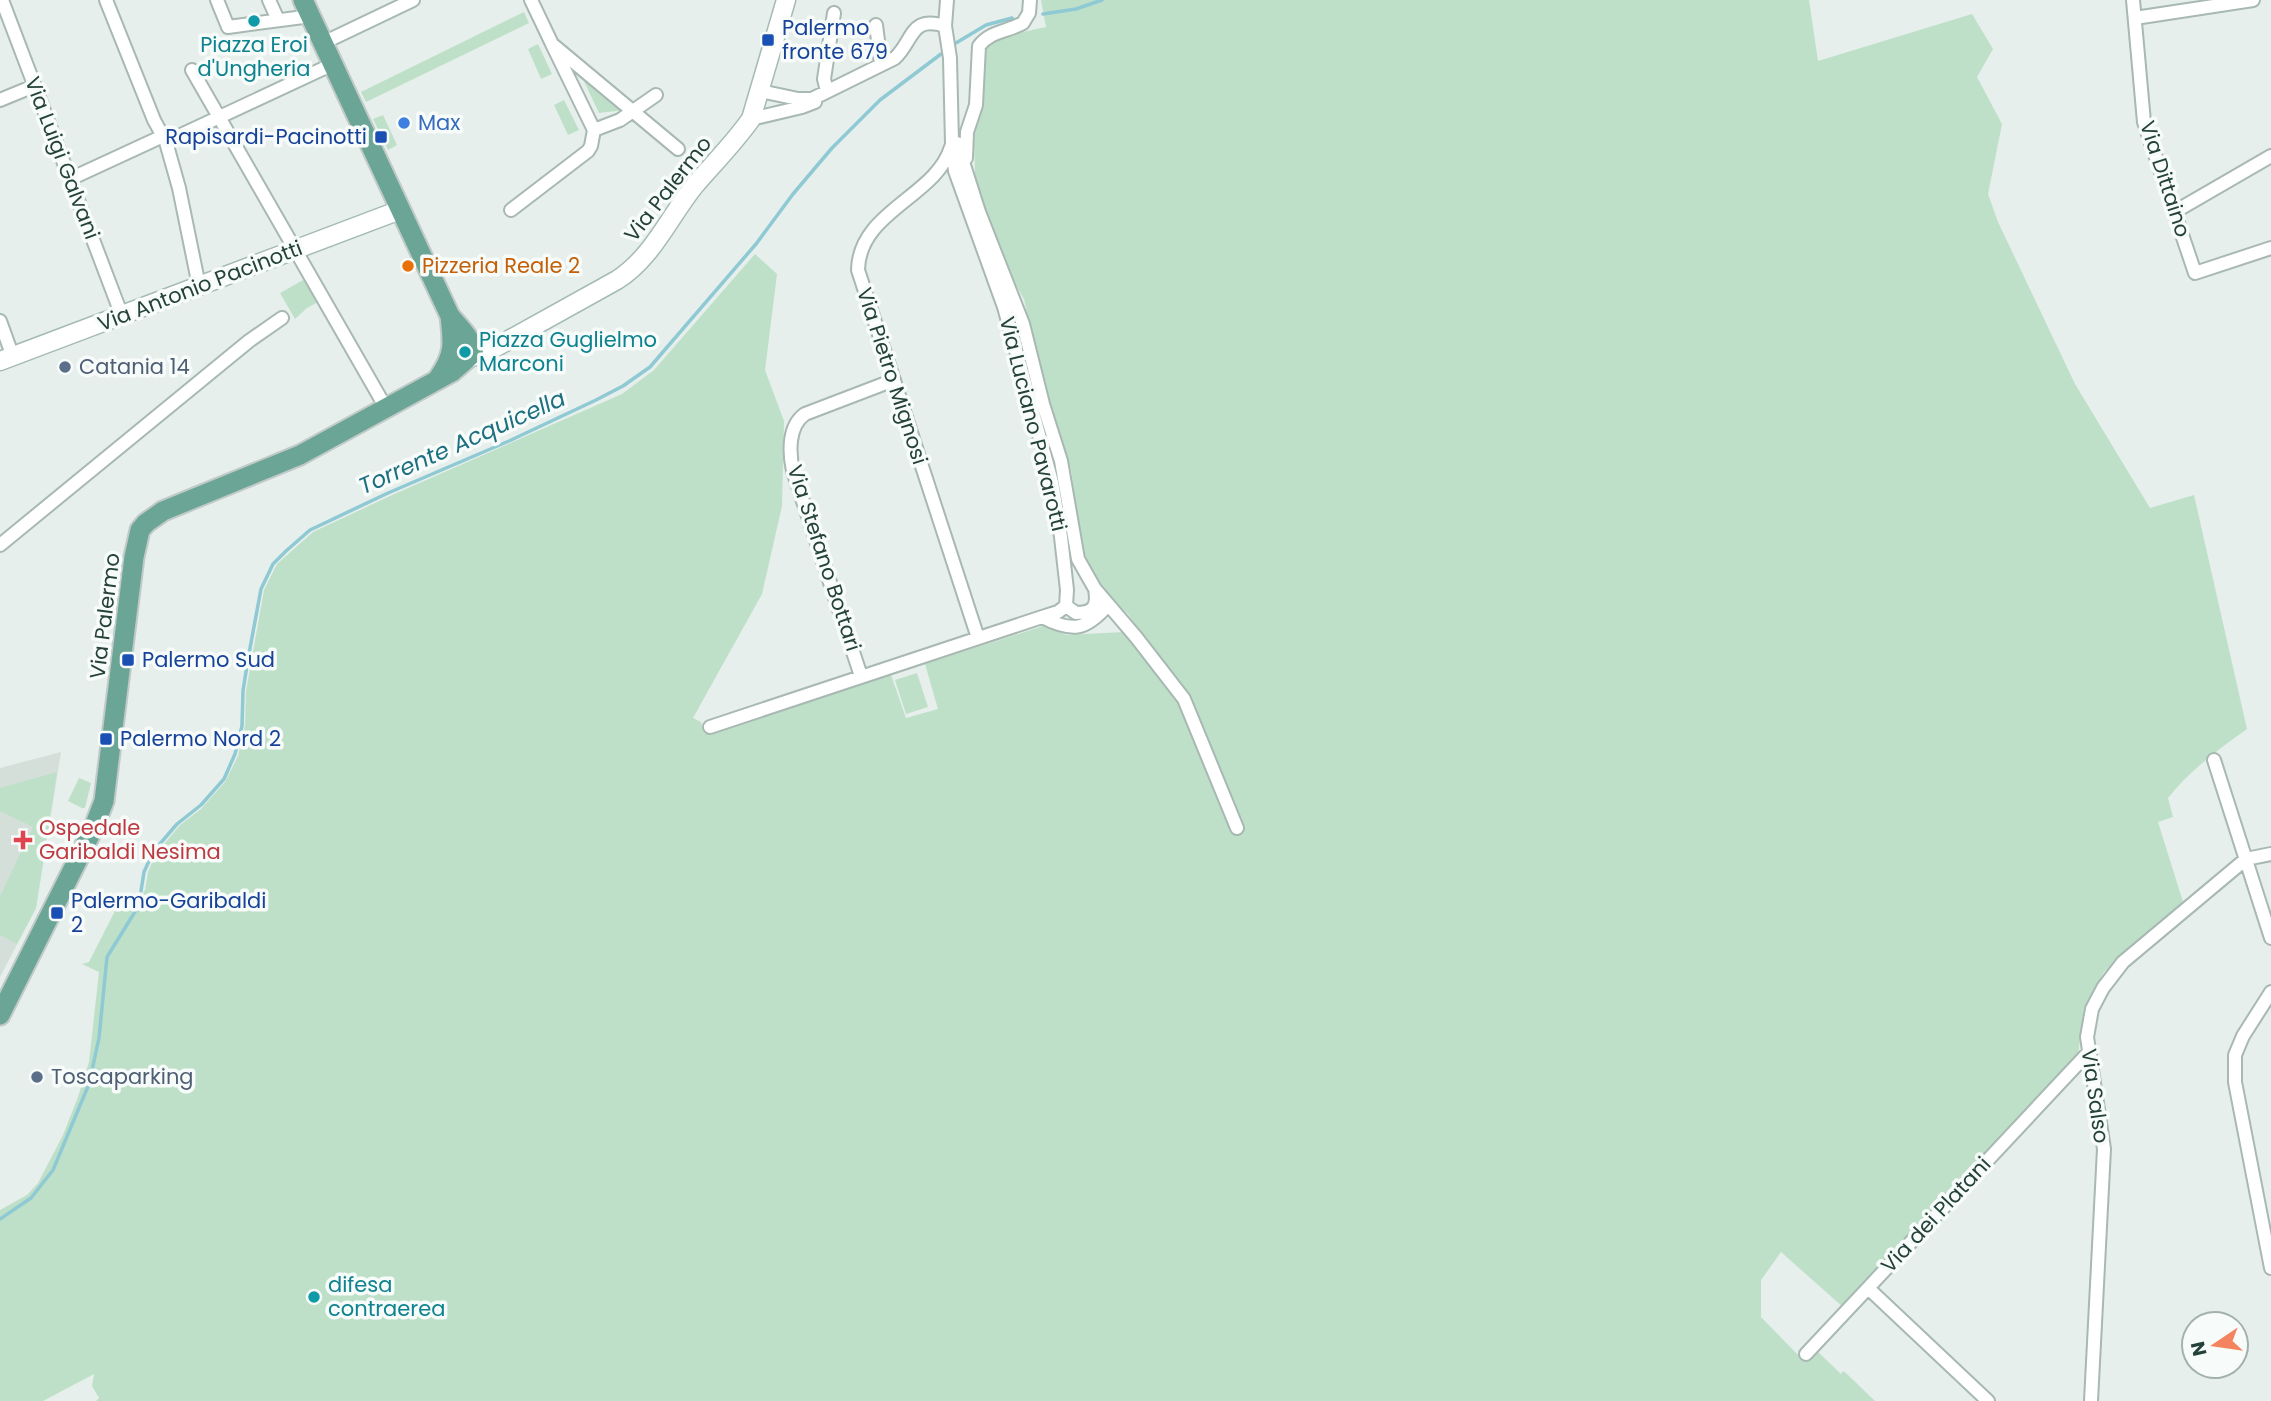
<svg xmlns="http://www.w3.org/2000/svg" width="2271" height="1401" font-family="Poppins,sans-serif">
  <rect width="100%" height="100%" fill="#e6efeb"/>
  <path fill="#d4dfda" d="M61 752 36 908 0 977V768Z"/>
  <path fill="#bfe0c8" d="M1041 0H1809L1818 61 1972 14 1993 49 1977 77 2002 124 1988 194 1998 222 2075 384 2150 508 2194 495 2247 729C2219 749 2189 771 2168 798L2173 817 2158 822 2183 902 2104 972 2084 1008 2078 1055 1844 1308 1781 1252 1761 1280V1317L1805 1362 1816 1350 1841 1374 1843 1371 1846 1373 1875 1401H96L99 1398 92 1386 94 1374 43 1401H0V1210L27 1195 38 1183 63 1135 78 1097 89 1062 99 972 82 964 89 962 121 899 138 901 145 890 148 872 155 855 180 825 201 809 225 782 238 756 245 725 246 691 264 590 277 564 313 532 390 496 622 394 654 370 755 254 777 274 765 370 784 421 782 506 762 594 693 718 701 722 704 733 891 675 906 718 938 709 925 664 1046 625 1066 635 1124 632 1145 640 1128 614 1111 599 1082 554 1071 470 1061 435 1047 404 1024 299 1011 277 983 205 975 173 974 137 983 90V52L989 43 1000 37 1046 27Z
    M524 12 529 23 366 102 361 92Z
    M538 44 552 74 541 79 528 49Z
    M582 77 624 110 599 113Z
    M564 100 579 130 568 135 554 105Z
    M383 115 397 145 388 150 373 119Z
    M305 279 318 302 307 308 295 319 280 293Z
    M917 673 928 707 906 714 895 680Z
    M57 772 36 908 17 944 0 935V896L33 827 0 811V788Z
    M79 778 91 783 85 808H82L68 801Z"/>
  <g fill="none" stroke-linecap="round" stroke-linejoin="round">
    <path stroke="#8ec9d4" stroke-width="3.5" d="M1043 14 1076 9 1102 0
      M956 43 986 25 1012 18
      M141 891 144 872 153 852 177 824 201 805 224 779 235 754 242 726 243 691 248 659 261 589 273 564 286 551 310 530 388 493 509 441 596 400 623 386 650 367 756 244 793 194 832 148 880 100 941 54
      M0 1219 31 1198 53 1170 89 1084 99 1038 107 957 141 902"/>
    <g stroke="#a8b8b2" stroke-width="16">
      <path id="street" d="M2 0 122 316
        M106 0 154 120 166 142 179 188 199 286
        M217 0 228 27 311 16
        M269 0 278 20
        M531 0 552 44 678 149
        M2133 0 2144 122 2195 273 2271 248
        M2135 18 2253 0
        M876 25 881 64
        M323 43 413 0
        M192 70 386 408
        M760 91 798 99H812L895 58C914 40 910 15 945 26
        M827 91 824 79 834 13
        M0 100 34 86
        M751 119 802 107 815 102
        M594 130 620 120 656 95
        M166 142 333 64
        M957 143 979 212 1023 324 1043 404 1061 461 1078 559 1095 589 1136 637 1184 699 1237 828
        M951 147C936 197 859 211 858 270L978 638
        M966 158 967 132 976 105 979 46C990 31 1007 32 1023 23L1029 13 1030 0
        M70 179 163 136
        M511 210 588 151 591 146 594 130 552 44
        M2176 211 2271 156
        M0 321 13 357
        M0 545 249 341 282 318
        M1066 606 1076 613C1094 613 1098 606 1095 589
        M1042 617C1073 633 1086 630 1108 605
        M861 676 793 471C789 452 788 426 805 414L894 380
        M710 727 1042 617 1058 612 1066 606 1067 590 1061 537 1052 482 1004 307 955 171 952 143 950 58 945 26 947 0
        M2214 760 2271 938
        M2271 992 2243 1036 2235 1055V1082L2271 1268
        M1806 1354 1868 1288
        M1988 1401 1868 1288 2088 1053
        M2091 1401 2104 1149 2087 1037 2092 1009 2103 988 2123 962 2246 859 2271 854"/>
    </g>
    <g stroke="#a4bbb3" stroke-width="21">
      <path id="secondary" d="M469 358 489 351 617 280C653 257 669 217 695 185 714 163 734 143 751 119L786 0
        M0 361 400 210"/>
    </g>
    <g stroke="#c2cac8" stroke-width="23">
      <path id="primary" d="M439 377C455 354 453 343 450 316
        M0 1015 94 827 104 801 134 557 140 530 146 523 163 511 300 455 452 372C455 369 472 355 473 353 477 344 456 323 450 316L303 0"/>
    </g>
    <use href="#street" stroke="#fff" stroke-width="12"/>
    <use href="#secondary" stroke="#fff" stroke-width="18"/>
    <use href="#primary" stroke="#6aa596" stroke-width="19"/>
  </g>
  <g fill="#0f9aa8" stroke="#f7fbf9" stroke-width="2.5">
    <circle cx="254" cy="21" r="7"/>
    <circle cx="465" cy="352" r="7"/>
    <circle cx="314" cy="1297" r="7"/>
  </g>
  <g fill="#1a4fb4" stroke="#f7fbf9" stroke-width="2.5">
    <rect x="761" y="33" width="14" height="14" rx="3.5"/>
    <rect x="374" y="130" width="14" height="14" rx="3.5"/>
    <rect x="121" y="653" width="14" height="14" rx="3.5"/>
    <rect x="99" y="732" width="14" height="14" rx="3.5"/>
    <rect x="50" y="906" width="14" height="14" rx="3.5"/>
  </g>
  <circle fill="#3f7fe0" stroke="#f7fbf9" stroke-width="2.5" cx="404" cy="123" r="7"/>
  <circle fill="#e8710a" stroke="#f7fbf9" stroke-width="2.5" cx="408" cy="266" r="7"/>
  <g fill="#5c6f8a" stroke="#f7fbf9" stroke-width="2.5">
    <circle cx="65" cy="367" r="7"/>
    <circle cx="37" cy="1077" r="7"/>
  </g>
  <path fill="#e0444e" stroke="#f7fbf9" stroke-width="2.5" d="M19.5 829.5h7v7h7v7h-7v7h-7v-7h-7v-7h7z"/>
  <g text-anchor="middle" stroke-width="7" stroke-linejoin="round" paint-order="stroke">
    <g font-size="21" fill="#164399" stroke="#f7fbf9" text-anchor="start">
      <text x="782" y="35">Palermo<tspan x="782" dy="24">fronte 679</tspan></text>
      <text x="367" y="144" text-anchor="end">Rapisardi-Pacinotti</text>
      <text x="142" y="667">Palermo Sud</text>
      <text x="120" y="746">Palermo Nord 2</text>
      <text x="71" y="908">Palermo-Garibaldi<tspan x="71" dy="24">2</tspan></text>
    </g>
    <g font-size="21" fill="#0d838f" stroke="#f7fbf9" text-anchor="start">
      <text x="254" y="52" text-anchor="middle">Piazza Eroi<tspan x="254" dy="24">d'Ungheria</tspan></text>
      <text x="479" y="347">Piazza Guglielmo<tspan x="479" dy="24">Marconi</tspan></text>
      <text x="328" y="1292">difesa<tspan x="328" dy="24">contraerea</tspan></text>
    </g>
    <g font-size="21" fill="#366cbe" stroke="#f7fbf9" text-anchor="start">
      <text x="418" y="130">Max</text>
    </g>
    <g font-size="21" fill="#24423a" stroke="#f7fbf9">
      <text transform="translate(62 158) rotate(69)" y="7">Via Luigi Galvani</text>
      <text transform="translate(2165 179) rotate(72)" y="7">Via Dittaino</text>
      <text transform="translate(668 189) rotate(-52)" y="7">Via Palermo</text>
      <text transform="translate(200 286) rotate(-21)" y="7">Via Antonio Pacinotti</text>
      <text transform="translate(892 376) rotate(72)" y="7">Via Pietro Mignosi</text>
      <text transform="translate(1033 424) rotate(76)" y="7">Via Luciano Pavarotti</text>
      <text transform="translate(824 558) rotate(72)" y="7">Via Stefano Bottari</text>
      <text transform="translate(105 616) rotate(-83)" y="7">Via Palermo</text>
      <text transform="translate(2095 1096) rotate(82)" y="7">Via Salso</text>
      <text transform="translate(1936 1215) rotate(-47)" y="7">Via dei Platani</text>
    </g>
    <g font-size="21" fill="#c56008" stroke="#f7fbf9" text-anchor="start">
      <text x="422" y="273">Pizzeria Reale 2</text>
    </g>
    <g font-size="21" fill="#4e5e75" stroke="#f7fbf9" text-anchor="start">
      <text x="79" y="374">Catania 14</text>
      <text x="51" y="1084">Toscaparking</text>
    </g>
    <g font-size="21" fill="#be3a42" stroke="#f7fbf9" text-anchor="start">
      <text x="39" y="835">Ospedale<tspan x="39" dy="24">Garibaldi Nesima</tspan></text>
    </g>
    <g font-size="23" font-style="italic" fill="#1c6f80" stroke="#f7fbf9">
      <text transform="translate(462 442) rotate(-24)" y="8">Torrente Acquicella</text>
    </g>
  </g>
  <g transform="translate(2215 1345) rotate(257)"><circle r="33" fill="#f7fbf9" stroke="#a3b1ad" stroke-width="2"/>
  <path d="M0-5L12 26L0 18L-12 26Z" fill="#f4845f"/>
  <text y="-10" font-size="19" font-weight="bold" text-anchor="middle" fill="#24423a">N</text>
  </g>
</svg>
